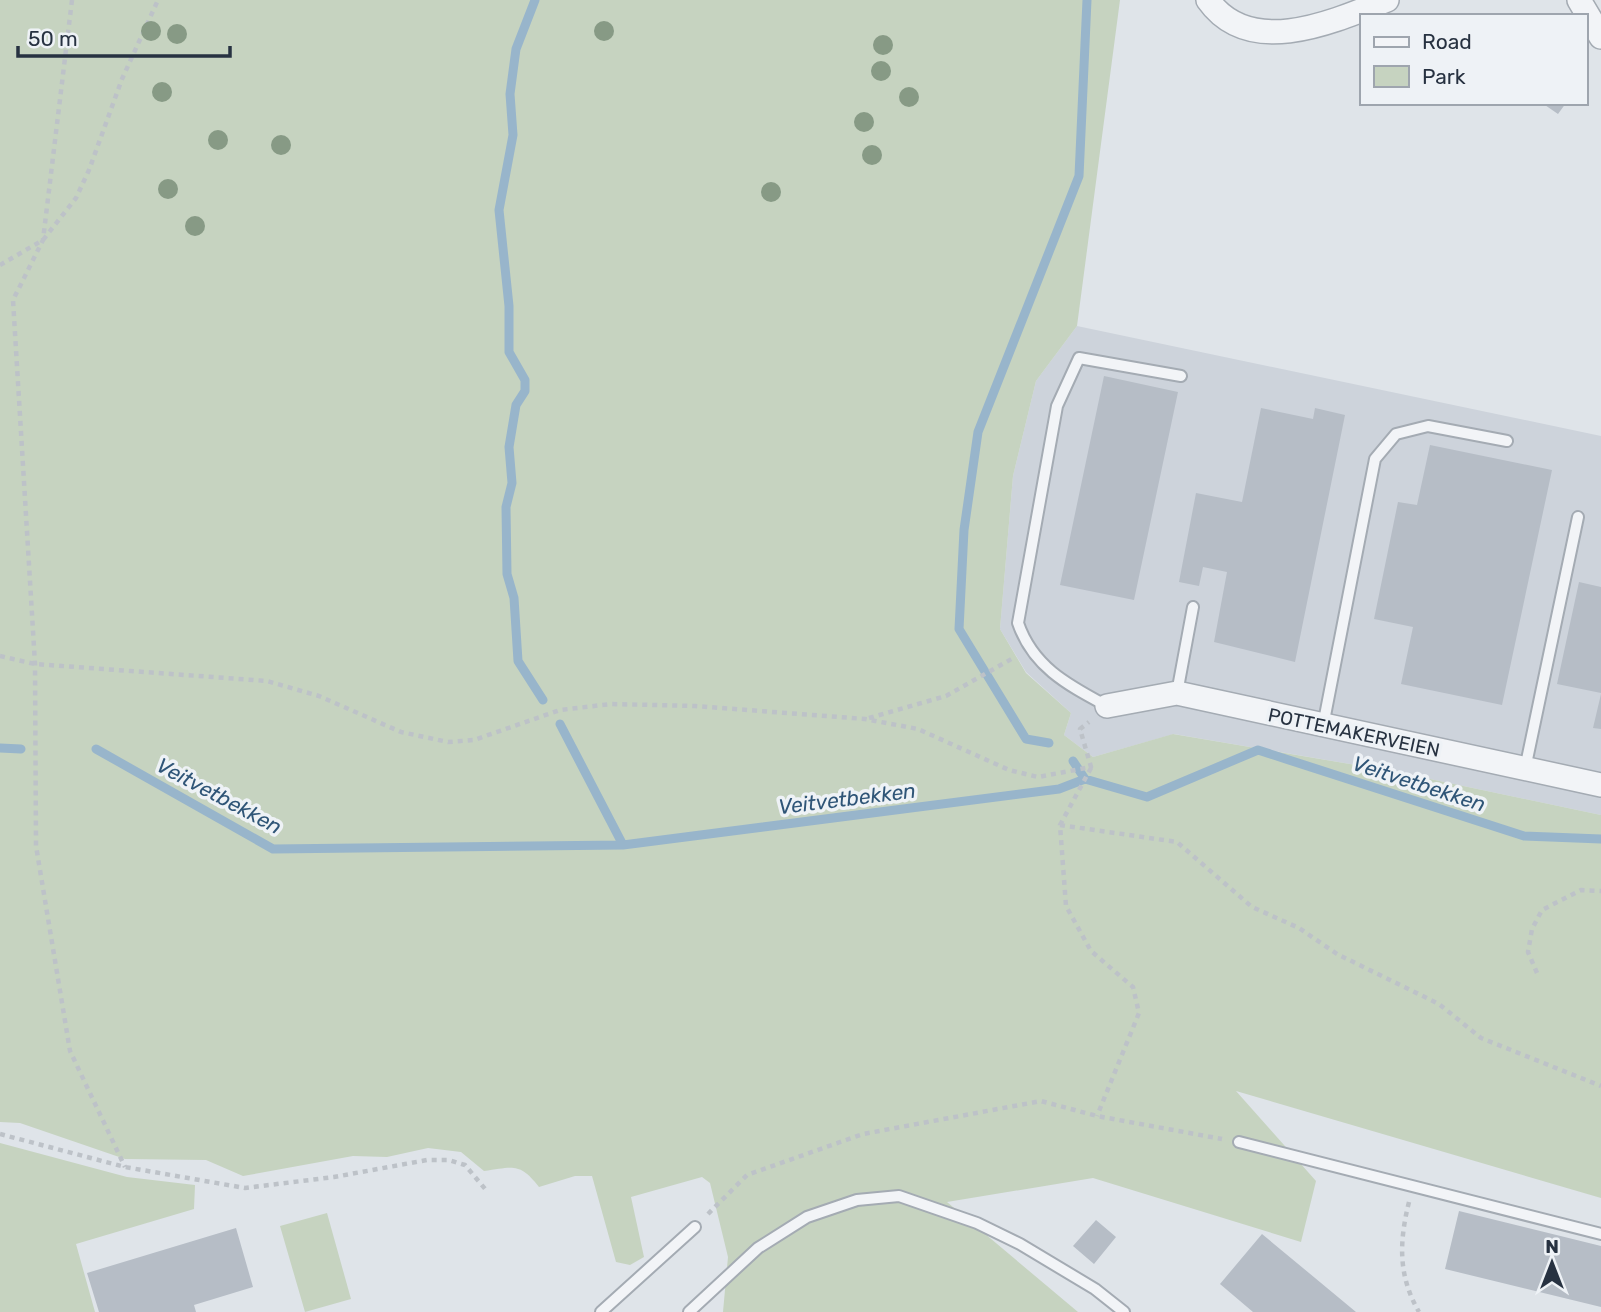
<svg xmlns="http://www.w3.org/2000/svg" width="1601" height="1312" font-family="Rubik,sans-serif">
  <rect width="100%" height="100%" fill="#dfe4e9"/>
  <path fill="#cdd3db" d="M1077 326 1601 436V815L1397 772 1174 734 1093 757 1064 735 1071 713 1026 672 1000 629 1013 476 1036 381Z"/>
  <path fill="#c6d3c0" d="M0 0H1120L1077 326 1036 381 1013 476 1000 629 1026 673 1071 713 1064 735 1093 757 1173 734 1397 772 1601 815V1198L1236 1091 1316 1181 1301 1242 1093 1178 947 1202 1078 1312H723L728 1257 710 1183 702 1177 631 1197 644 1257 630 1265 616 1262 592 1176H575L539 1187C520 1162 513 1167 484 1171L461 1152 428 1148 387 1157 353 1156 243 1176 206 1160 125 1159 20 1123 0 1122Z
    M0 1143 127 1177 195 1185 194 1209 76 1244 95 1312H0Z
    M327 1213 351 1299 305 1312 280 1226Z"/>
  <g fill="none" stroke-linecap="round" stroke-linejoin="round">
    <path stroke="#98b5cb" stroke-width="9" d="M535 0 516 49 510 94 513 135 499 210 509 306V352L525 380V391L516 405 509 447 512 483 506 507 507 574 514 598 518 661 543 700
      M560 724 623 845
      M1049 743 1026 739 959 629 964 530 978 432 1079 176 1087 0
      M0 748 21 749
      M96 749 273 849 623 845 1059 789 1085 779 1147 797 1258 750 1524 836 1601 839
      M1073 761 1085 779"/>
  </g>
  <path fill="#b6bdc6" d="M1542 103H1566L1558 114Z
    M1104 376 1178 392 1134 600 1060 585Z
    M1261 408 1313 419 1315 408 1345 415 1295 662 1214 642 1227 572 1203 567 1199 586 1179 582 1196 493 1242 502Z
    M1430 445 1552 470 1502 705 1401 684 1413 627 1374 619 1398 502 1417 505Z
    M1579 582 1601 587V693L1557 684Z
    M1601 694V729L1593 728Z
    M1459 1211 1601 1246V1307L1445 1269Z
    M1096 1220 1116 1237 1094 1264 1073 1246Z
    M236 1228 253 1287 194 1305 196 1312H99L87 1273Z
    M1262 1234 1356 1312H1253L1220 1284Z"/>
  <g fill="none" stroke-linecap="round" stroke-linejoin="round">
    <g stroke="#a4abb3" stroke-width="14">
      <path id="lane" d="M1177 693 1193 607
        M1107 706C1068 685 1033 667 1018 623L1057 406 1079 358 1181 376
        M1323 726 1375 459 1396 434 1428 426 1507 441
        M1525 769 1578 517
        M1239 1142 1601 1234
        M601 1312 695 1227
        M689 1312 758 1248 807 1217 857 1200 899 1196 977 1223 1020 1244 1095 1289 1124 1312"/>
    </g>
    <g stroke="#a4abb3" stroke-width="26">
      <path id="street" d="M1208 0C1250 59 1333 22 1387 0
        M1579 0 1601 37
        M1107 706 1177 693 1601 785"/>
    </g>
    <path stroke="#bdc2c8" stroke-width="4.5" stroke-dasharray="5 5" stroke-linecap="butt" d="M72 0 43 240 13 300 35 664 36 846 70 1051 125 1167
      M0 265 43 240 76 198 89 170 122 79 158 0
      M0 656 35 664 267 681 319 696 401 732 448 742 474 740 560 710 611 704 695 706 865 719 918 729 1009 770 1038 777 1091 767 1080 729 1089 722
      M869 718 946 696 1015 657
      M1091 768 1060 825 1066 906 1091 951 1133 987 1139 1013 1097 1116
      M1060 825 1177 842 1252 907 1299 928 1337 954 1439 1004 1481 1038 1601 1086
      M1537 973 1528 952 1532 929 1542 910 1581 890 1601 891
      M0 1134 125 1167 245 1188 334 1177 427 1160H449L465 1165 486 1190
      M1409 1202C1399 1242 1398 1276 1419 1312
      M708 1214 747 1175 863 1134 1041 1101 1097 1116 1222 1139"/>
    <use href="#lane" stroke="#f2f4f7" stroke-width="10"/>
    <use href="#street" stroke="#f2f4f7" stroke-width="23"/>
  </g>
  <g fill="#879a85">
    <circle cx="151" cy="31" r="10"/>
    <circle cx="604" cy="31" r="10"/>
    <circle cx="177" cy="34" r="10"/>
    <circle cx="883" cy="45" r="10"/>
    <circle cx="881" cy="71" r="10"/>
    <circle cx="162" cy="92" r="10"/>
    <circle cx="909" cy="97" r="10"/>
    <circle cx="864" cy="122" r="10"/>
    <circle cx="218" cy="140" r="10"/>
    <circle cx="281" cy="145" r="10"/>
    <circle cx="872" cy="155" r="10"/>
    <circle cx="168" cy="189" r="10"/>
    <circle cx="771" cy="192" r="10"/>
    <circle cx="195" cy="226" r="10"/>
  </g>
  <g text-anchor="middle" stroke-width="7" stroke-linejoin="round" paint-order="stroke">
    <g font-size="19" fill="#273241" stroke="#eef2f6">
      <text transform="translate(1354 732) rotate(12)" y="7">POTTEMAKERVEIEN</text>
    </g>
    <g font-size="21" font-style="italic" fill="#2f5577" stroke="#eef2f6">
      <text transform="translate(1419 784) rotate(18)" y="7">Veitvetbekken</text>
      <text transform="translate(219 796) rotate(28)" y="7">Veitvetbekken</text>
      <text transform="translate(847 799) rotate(-7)" y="7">Veitvetbekken</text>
    </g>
  </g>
  <rect x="1360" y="14" width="228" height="91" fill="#eef2f6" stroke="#9ea5ae" stroke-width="2"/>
  <rect x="1374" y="37" width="35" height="10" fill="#f2f4f7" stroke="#9ea5ae" stroke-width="2"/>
  <text x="1422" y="49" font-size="21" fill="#273241">Road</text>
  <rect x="1374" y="66" width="35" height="21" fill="#c6d3c0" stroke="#9ea5ae" stroke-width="2"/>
  <text x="1422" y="84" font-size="21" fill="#273241">Park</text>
  <g transform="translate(1552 1263)" stroke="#eef2f6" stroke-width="5" paint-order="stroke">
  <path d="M0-5L12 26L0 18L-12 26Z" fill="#273241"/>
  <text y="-10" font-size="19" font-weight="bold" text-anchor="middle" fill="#273241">N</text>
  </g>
  <path d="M18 46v10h212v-10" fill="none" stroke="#273241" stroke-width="3.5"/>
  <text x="28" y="46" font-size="21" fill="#273241" stroke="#eef2f6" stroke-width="5" paint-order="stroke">50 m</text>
</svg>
